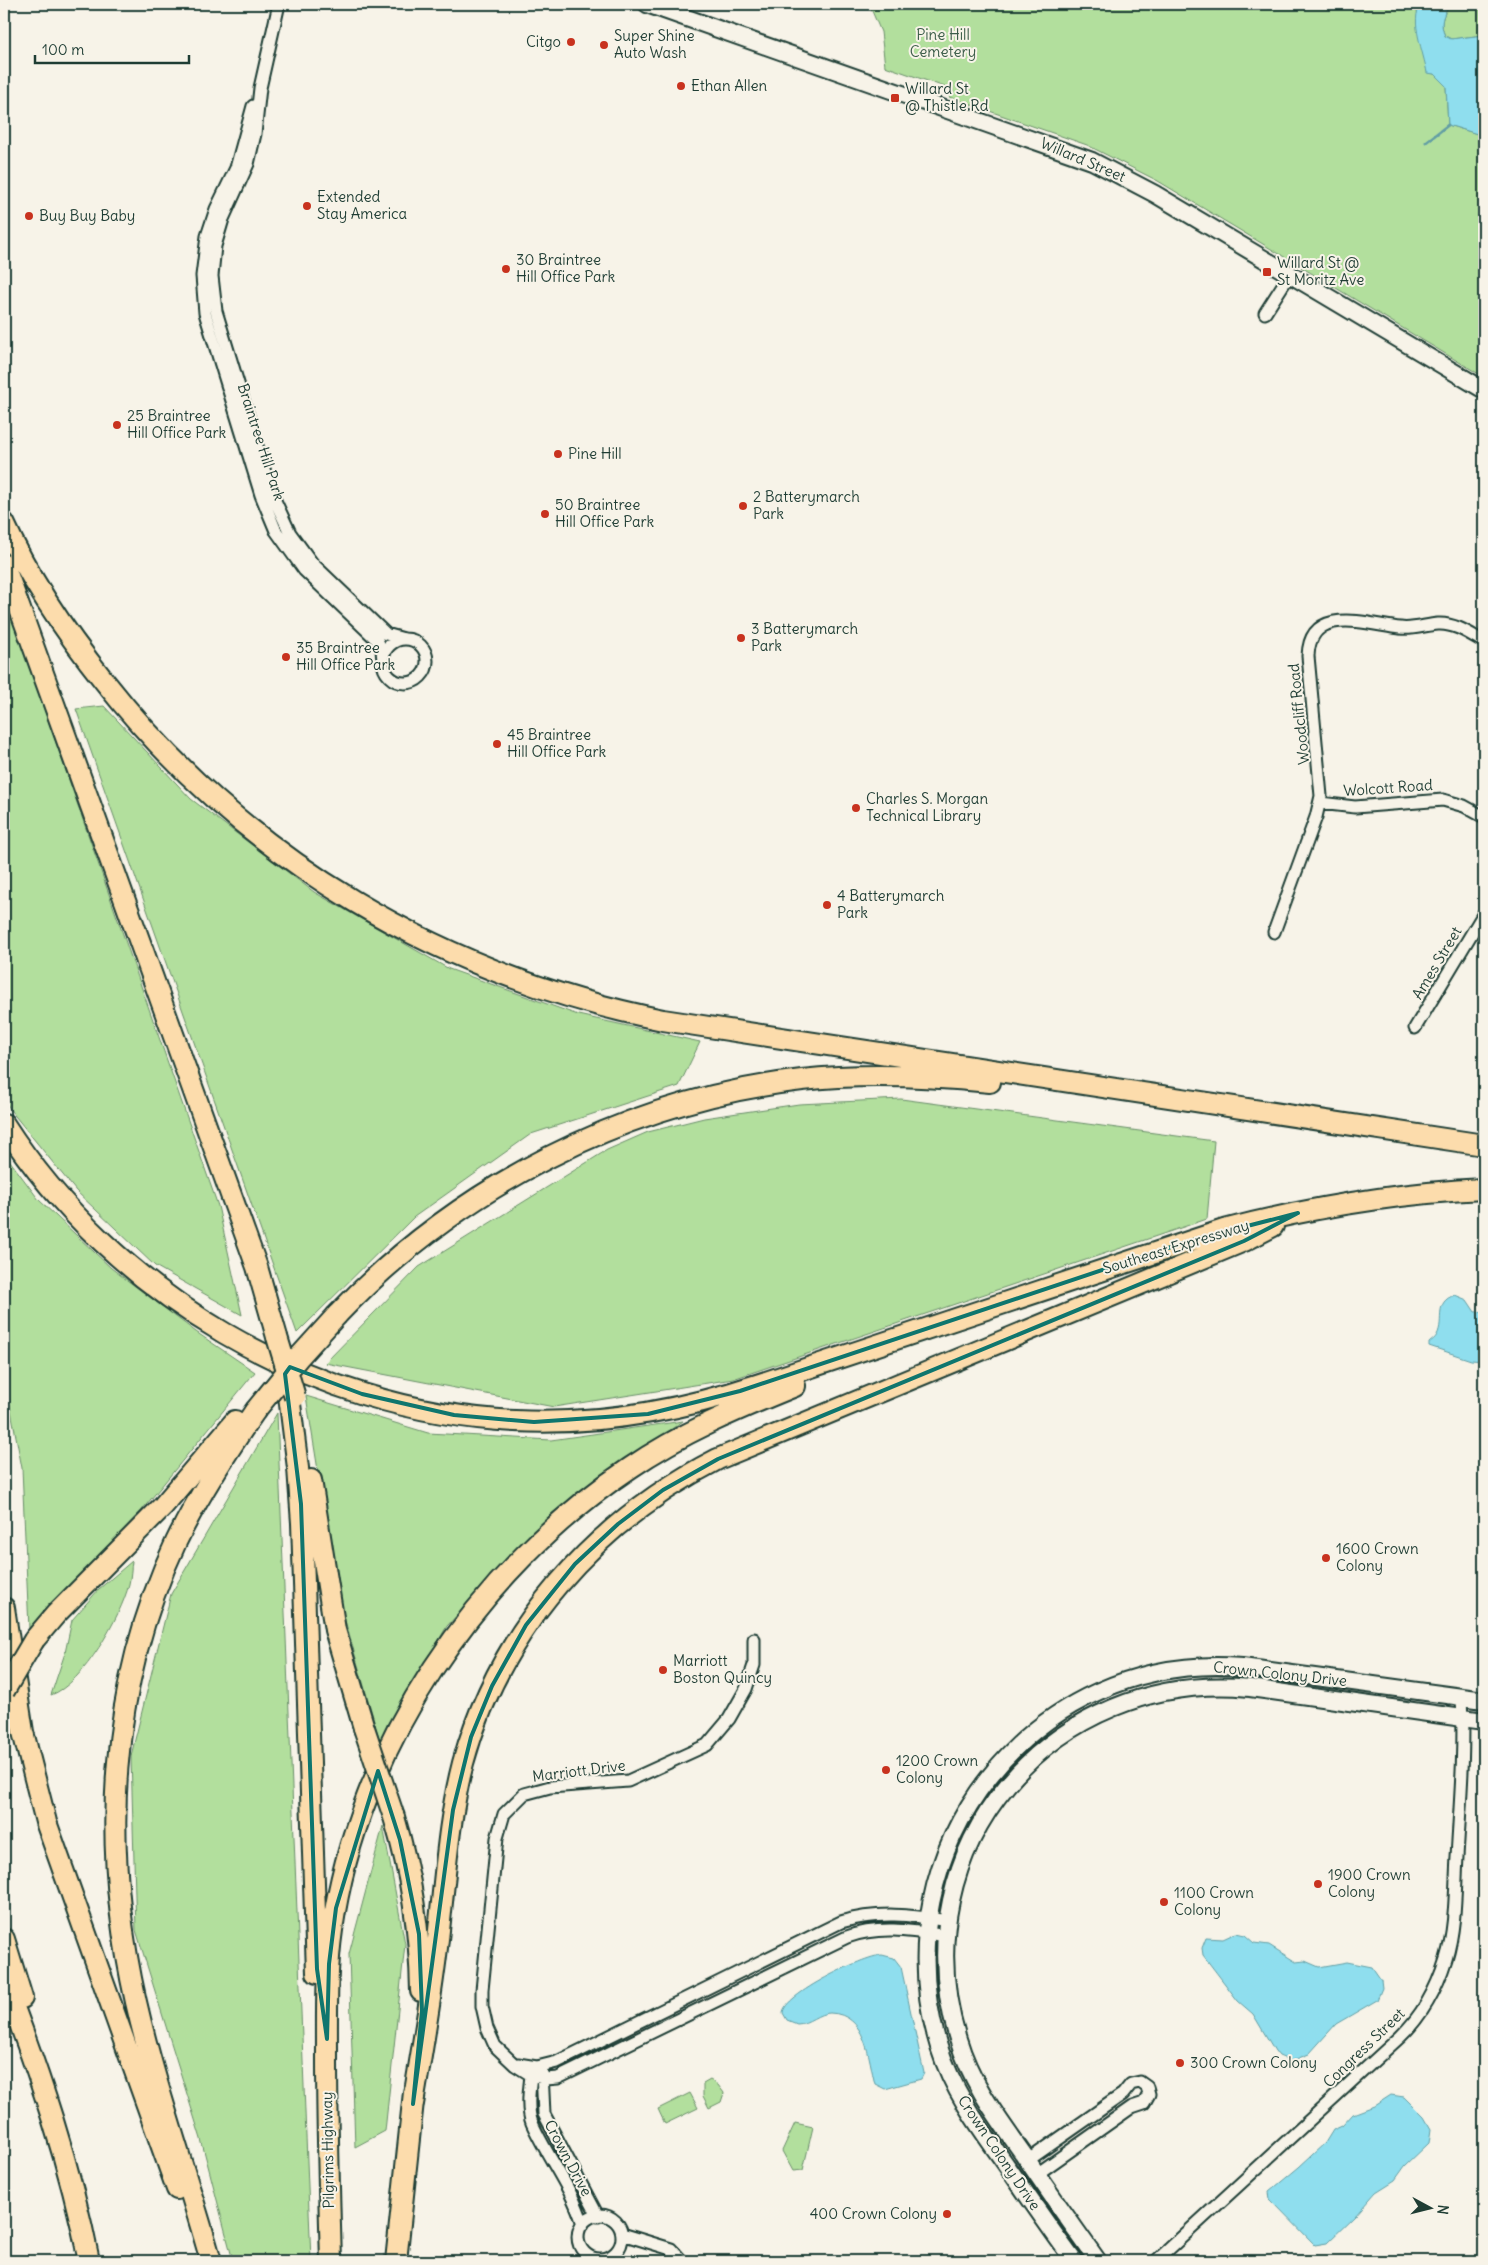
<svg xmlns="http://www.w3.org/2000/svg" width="1488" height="2265" font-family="Delius,sans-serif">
  <rect width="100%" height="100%" fill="#f7f3e8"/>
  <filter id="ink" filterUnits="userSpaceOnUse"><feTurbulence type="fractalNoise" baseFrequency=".02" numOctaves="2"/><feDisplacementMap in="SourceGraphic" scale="10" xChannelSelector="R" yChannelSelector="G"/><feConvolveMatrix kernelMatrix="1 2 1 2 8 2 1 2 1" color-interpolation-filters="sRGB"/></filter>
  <g filter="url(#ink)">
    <path fill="#b2df9d" stroke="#688e68" d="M869 4H1421L1417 10 1427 72 1434 74 1446 86 1448 125 1484 136V377L1158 181 1087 145 949 97 953 90 885 66 881 32Z
      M1450 4H1484V35L1451 39 1445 36C1439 23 1443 15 1450 4Z
      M4 594 218 1206 242 1315 155 1266 76 1191 11 1111 4 1098Z
      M104 706 191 799 314 892 449 969 578 1015 700 1042 679 1086 531 1134 414 1217 297 1333 76 709Z
      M901 1099 1214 1141 1207 1219 733 1379 554 1407 325 1363 419 1267 607 1150 648 1132 704 1118 799 1104Z
      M4 1153 39 1200 111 1268 196 1332 255 1372 142 1510 29 1629 22 1468 4 1374Z
      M306 1396 428 1433 551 1440 683 1421 550 1515 447 1626 380 1741 339 1600Z
      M277 1413 311 2261H233L201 2139 136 1930 131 1756 171 1594Z
      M132 1561C131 1568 131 1576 129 1584 121 1616 83 1684 51 1695L65 1653 72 1620 99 1589Z
      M383 1826 405 1944 385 2131 355 2147 349 1954Z
      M710 2080 718 2085 724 2093 721 2102 709 2108 703 2096V2084Z
      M690 2093 698 2108 665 2124 658 2109Z
      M795 2123 813 2127 803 2170 793 2171 782 2151Z"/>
    <path fill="#8fdeee" stroke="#629ea4" d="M1421 4H1450C1443 15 1439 23 1445 36L1451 39 1484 35V136L1448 125 1446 86 1434 74 1427 73C1424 53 1409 20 1421 4Z
      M1455 1295 1467 1300 1475 1312 1484 1311V1361L1471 1360 1429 1346V1343C1432 1340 1435 1339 1437 1335 1445 1320 1433 1302 1455 1295Z
      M1236 1933 1245 1935 1254 1943 1269 1945 1296 1962 1305 1961 1319 1967 1347 1962 1372 1967 1381 1980 1382 1988 1377 2000 1336 2024 1309 2054 1291 2061 1279 2056 1275 2051 1253 2014 1238 2001 1203 1955 1202 1948 1206 1938 1223 1939Z
      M882 1955 894 1958 901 1967 924 2073 921 2079 885 2089 875 2084C868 2058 867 2014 830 2013 818 2013 809 2024 797 2024L787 2020 783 2013C783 1995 863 1956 882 1955Z
      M1391 2095 1404 2097 1424 2117 1431 2129 1429 2143 1405 2166 1395 2180 1376 2192 1355 2216 1327 2243 1315 2245 1270 2199 1269 2192 1299 2167 1325 2143 1333 2130 1342 2126 1353 2114 1374 2106Z"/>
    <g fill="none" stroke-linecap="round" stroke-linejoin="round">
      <path stroke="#629ea4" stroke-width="3" d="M1426 142 1448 125"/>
      <g stroke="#1f3d34" stroke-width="15">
        <path id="street" d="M279 4 260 88 255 134 248 164 223 219 215 246 212 276 216 311 271 492 290 533 312 563 386 634 404 639
          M253 106 236 168 216 209 207 236 202 276 205 313 261 495 276 531 304 570 377 640 382 650 383 661
          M1265 313 1290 274
          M383 661a22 22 0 1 1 44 0a22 22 0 1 1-44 0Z
          M1320 803 1355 807 1443 800 1464 806 1484 817
          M1274 932 1316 817 1321 796 1308 656C1310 603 1369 625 1400 628 1413 630 1425 625 1438 624 1455 623 1470 634 1484 642
          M1415 1028 1484 913
          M754 1639V1665L746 1689 729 1719 707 1745 628 1781 550 1787 524 1794 504 1814 497 1838 482 1990V2006L487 2028 495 2046 515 2065 531 2075 546 2079 558 2078 847 1937C879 1925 913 1931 947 1936
          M518 2064 537 2067 557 2062 841 1922C877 1911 912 1915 948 1921
          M532 2068C530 2084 526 2108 532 2123 547 2157 571 2186 583 2224
          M542 2071 544 2114 598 2216
          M1027 2161 1123 2094 1131 2084 1140 2082 1147 2087 1149 2094 1144 2103 1132 2107 1037 2174
          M578 2237a22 22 0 1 1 44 0a22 22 0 1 1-44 0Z
          M622 2234 671 2249 682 2261
          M1156 2261 1400 2037C1422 2016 1437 1988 1446 1959 1456 1927 1455 1890 1457 1857 1460 1804 1465 1751 1462 1697"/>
      </g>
      <g stroke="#1f3d34" stroke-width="20">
        <path id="secondary" d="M647 4 1092 161 1155 194 1484 390
          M1074 2261C1051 2230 1029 2198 1007 2166 980 2128 953 2092 939 2047 878 1849 1034 1650 1242 1667L1484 1700
          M1098 2261C1073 2226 1048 2191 1024 2155 998 2118 971 2083 958 2039 899 1847 1053 1669 1250 1688L1484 1721"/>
      </g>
      <g stroke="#1f3d34" stroke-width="24">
        <path id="highway" d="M4 523C30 581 65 632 105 682 244 859 443 976 663 1020L1484 1145
          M4 565 257 1267 277 1337
          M4 1124C115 1296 311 1411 515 1421 598 1425 679 1411 757 1385L1224 1230C1309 1208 1397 1193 1484 1189
          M337 1315C458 1187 627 1100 802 1080 865 1073 928 1076 990 1082
          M289 1396 298 1468 302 1523 317 1973
          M311 1480 335 1630 364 1728
          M4 1608 23 1732 46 1822 177 2189
          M34 1640 56 1614 163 1506 235 1421
          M394 1817C411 1874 420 1931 421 1991
          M4 1939 22 1998
          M4 1981C39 2073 70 2164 89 2261
          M413 2104C422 2049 432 1994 438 1939 445 1880 448 1821 463 1763 500 1628 595 1522 718 1459L1244 1241 1273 1226
          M211 2261C187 2175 156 2090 136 2002 101 1847 108 1687 176 1542 198 1496 226 1453 255 1411
          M331 2261C329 2192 327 2124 327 2055 327 2013 326 1971 332 1930 358 1746 477 1570 630 1468 681 1433 738 1409 795 1386
          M396 2261 414 2092"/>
      </g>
      <use href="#street" stroke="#f7f3e8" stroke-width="11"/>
      <use href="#secondary" stroke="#f7f3e8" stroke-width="16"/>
      <use href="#highway" stroke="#fcdcac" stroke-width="20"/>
      <g stroke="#1f3d34" stroke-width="24" stroke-linecap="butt">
        <path id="highway-bridge" d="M277 1337 295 1397
          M255 1411 299 1357 337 1315
          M4 1691 34 1640
          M364 1728 394 1817"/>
      </g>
      <use href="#highway-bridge" stroke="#fcdcac" stroke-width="20"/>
    </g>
  </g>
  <path fill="none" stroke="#0f766e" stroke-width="4" stroke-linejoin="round" d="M1298 1213 1244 1241 718 1459 663 1490 618 1524 575 1564 526 1625 492 1686 471 1737 453 1810 413 2104 422 2011 419 1934 400 1840 378 1771 336 1908 329 1964 327 2039 317 1969 301 1504 285 1374 290 1367 362 1394 454 1415 534 1422 648 1414 740 1391 1189 1241Z"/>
  <g fill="#c8321e" stroke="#f7f3e8" stroke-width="2">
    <circle cx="571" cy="42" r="5"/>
    <circle cx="604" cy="45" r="5"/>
    <circle cx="681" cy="86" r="5"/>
    <rect x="890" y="93" width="10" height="10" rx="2.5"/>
    <circle cx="307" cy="206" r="5"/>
    <circle cx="29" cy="216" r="5"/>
    <circle cx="506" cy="269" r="5"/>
    <rect x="1262" y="267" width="10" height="10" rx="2.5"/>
    <circle cx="117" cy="425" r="5"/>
    <circle cx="558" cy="454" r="5"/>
    <circle cx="743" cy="506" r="5"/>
    <circle cx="545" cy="514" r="5"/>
    <circle cx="741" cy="638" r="5"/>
    <circle cx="286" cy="657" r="5"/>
    <circle cx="497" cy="744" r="5"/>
    <circle cx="856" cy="808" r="5"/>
    <circle cx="827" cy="905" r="5"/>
    <circle cx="1326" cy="1558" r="5"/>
    <circle cx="663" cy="1670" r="5"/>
    <circle cx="886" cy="1770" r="5"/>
    <circle cx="1318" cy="1884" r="5"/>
    <circle cx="1164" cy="1902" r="5"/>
    <circle cx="1180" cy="2063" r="5"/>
    <circle cx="947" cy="2214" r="5"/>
  </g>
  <g text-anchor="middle" stroke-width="4" stroke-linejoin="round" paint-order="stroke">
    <g font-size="15" fill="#3c5d49" stroke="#f7f3e8">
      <text x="943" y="40">Pine Hill<tspan x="943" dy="17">Cemetery</tspan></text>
    </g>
    <g font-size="15" fill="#1f3d34" stroke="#f7f3e8" text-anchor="start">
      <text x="614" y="41">Super Shine<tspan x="614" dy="17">Auto Wash</tspan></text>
      <text x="561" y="47" text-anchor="end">Citgo</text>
      <text x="691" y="91">Ethan Allen</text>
      <text x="905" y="94">Willard St<tspan x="905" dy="17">@ Thistle Rd</tspan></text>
      <text x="317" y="202">Extended<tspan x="317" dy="17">Stay America</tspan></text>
      <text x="39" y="221">Buy Buy Baby</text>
      <text x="516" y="265">30 Braintree<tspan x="516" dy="17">Hill Office Park</tspan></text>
      <text x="1277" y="268">Willard St @<tspan x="1277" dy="17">St Moritz Ave</tspan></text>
      <text x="127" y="421">25 Braintree<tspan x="127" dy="17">Hill Office Park</tspan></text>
      <text x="568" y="459">Pine Hill</text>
      <text x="753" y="502">2 Batterymarch<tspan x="753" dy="17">Park</tspan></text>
      <text x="555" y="510">50 Braintree<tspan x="555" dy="17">Hill Office Park</tspan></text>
      <text x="751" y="634">3 Batterymarch<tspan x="751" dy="17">Park</tspan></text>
      <text x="296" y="653">35 Braintree<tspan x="296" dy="17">Hill Office Park</tspan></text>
      <text x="507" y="740">45 Braintree<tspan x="507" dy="17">Hill Office Park</tspan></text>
      <text x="866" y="804">Charles S. Morgan<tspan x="866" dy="17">Technical Library</tspan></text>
      <text x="837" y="901">4 Batterymarch<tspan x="837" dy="17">Park</tspan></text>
      <text x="1336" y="1554">1600 Crown<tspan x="1336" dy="17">Colony</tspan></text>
      <text x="673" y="1666">Marriott<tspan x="673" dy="17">Boston Quincy</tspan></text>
      <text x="896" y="1766">1200 Crown<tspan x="896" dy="17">Colony</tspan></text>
      <text x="1328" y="1880">1900 Crown<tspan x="1328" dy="17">Colony</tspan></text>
      <text x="1174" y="1898">1100 Crown<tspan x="1174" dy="17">Colony</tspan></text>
      <text x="1190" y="2068">300 Crown Colony</text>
      <text x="937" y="2219" text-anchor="end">400 Crown Colony</text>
    </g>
    <g font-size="15" fill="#1f3d34" stroke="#f7f3e8">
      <text transform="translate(1083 160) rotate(23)" y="5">Willard Street</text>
      <text transform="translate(261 442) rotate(72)" y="5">Braintree Hill Park</text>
      <text transform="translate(1299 714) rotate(-96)" y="5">Woodcliff Road</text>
      <text transform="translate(1388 788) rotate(-4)" y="5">Wolcott Road</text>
      <text transform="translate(1437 963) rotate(-59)" y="5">Ames Street</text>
      <text transform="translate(1176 1247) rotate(-17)" y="5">Southeast Expressway</text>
      <text transform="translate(1280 1674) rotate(6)" y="5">Crown Colony Drive</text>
      <text transform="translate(579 1771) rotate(-7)" y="5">Marriott Drive</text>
      <text transform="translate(1364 2048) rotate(-44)" y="5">Congress Street</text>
      <text transform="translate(328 2150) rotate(-91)" y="5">Pilgrims Highway</text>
      <text transform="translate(999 2153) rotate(56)" y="5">Crown Colony Drive</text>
      <text transform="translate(568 2158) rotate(62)" y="5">Crown Drive</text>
    </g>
  </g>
  <rect width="1488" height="2265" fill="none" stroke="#f7f3e8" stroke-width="20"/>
  <rect x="10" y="10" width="1468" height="2245" fill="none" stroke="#1f3d34" stroke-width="2" filter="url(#ink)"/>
  <g transform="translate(1430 2208) rotate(97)" stroke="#f7f3e8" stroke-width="4" paint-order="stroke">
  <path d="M0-4L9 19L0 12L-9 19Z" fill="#1f3d34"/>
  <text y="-8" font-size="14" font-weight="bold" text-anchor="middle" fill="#1f3d34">N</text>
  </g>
  <path d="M35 55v8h154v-8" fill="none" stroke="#1f3d34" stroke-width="2.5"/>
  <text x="42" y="55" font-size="15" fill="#1f3d34" stroke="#f7f3e8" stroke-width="4" paint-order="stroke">100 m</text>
</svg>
